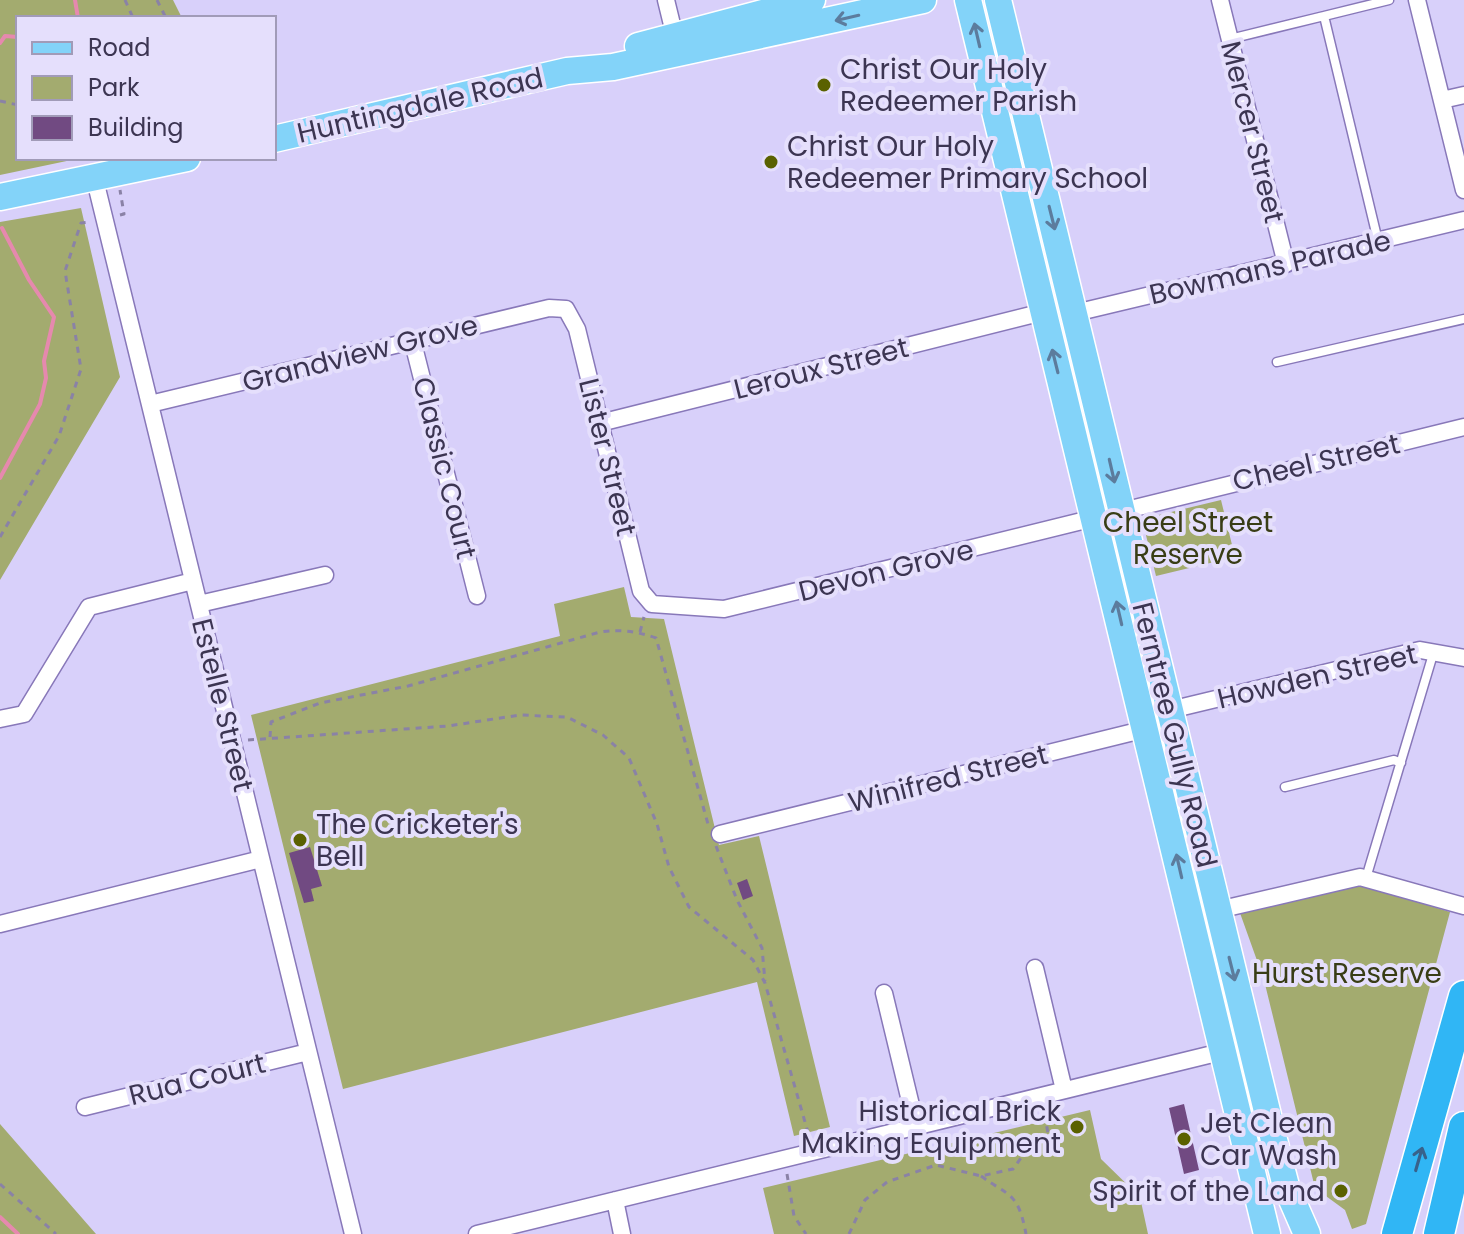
<svg xmlns="http://www.w3.org/2000/svg" width="1464" height="1234" font-family="Poppins,sans-serif">
  <rect width="100%" height="100%" fill="#d8d0fa"/>
  <path fill="#a3ab6f" d="M0 0H173L182 18H18V158H81L0 175Z
    M81 208 120 377 0 580V222Z
    M1221 500 1235 557 1156 576 1142 519Z
    M624 587 631 617 664 619 719 845 759 836 830 1127 794 1136 757 982 343 1089 251 715 560 636 554 604Z
    M1360 884 1450 912 1366 1224 1352 1229 1345 1210 1315 1188 1264 980 1240 913Z
    M1090 1110 1101 1159 1140 1197 1148 1234H774L763 1188Z
    M0 1124 96 1234H0Z"/>
  <g fill="none" stroke-linecap="round" stroke-linejoin="round">
    <path stroke="#e689ae" stroke-width="4" d="M75 0 78 18
      M0 43 5 36 18 37
      M0 478 40 404 46 378 44 361 54 317 29 280 2 228
      M0 1217 18 1234"/>
  </g>
  <path fill="#714a82" d="M310 847 322 886 311 889 314 901 304 903 289 853Z
    M747 879 753 896 743 900 737 883Z
    M1184 1104 1199 1170 1184 1174 1169 1108Z"/>
  <g fill="none" stroke-linecap="round" stroke-linejoin="round">
    <g stroke="#8878b9" stroke-width="11">
      <path id="lane" d="M1230 39 1324 16
        M1378 241 1324 16 1389 0
        M1277 362 1464 319
        M1285 787 1394 760 1401 763
        M1366 878 1434 651"/>
    </g>
    <g stroke="#8878b9" stroke-width="19">
      <path id="street" d="M666 0 677 45
        M1220 0 1286 264
        M1417 0 1464 190
        M1442 100 1464 95
        M94 176 353 1234
        M1075 313 1464 220
        M412 339 477 596
        M150 404 549 308 566 309 577 329 641 591 652 604 724 609 1464 427
        M600 423 1043 312
        M199 604 325 575
        M0 719 24 714 89 607 193 581
        M720 834 1146 729 1170 710 1420 650 1464 658
        M1218 910 1360 877 1464 906
        M0 924 261 859
        M1035 968 1064 1090
        M884 993 916 1126
        M85 1107 308 1052
        M615 1200 622 1234
        M477 1234 1229 1050"/>
    </g>
    <g stroke="#fff" stroke-width="29">
      <path id="primary" d="M968 0 1267 1234
        M998 0 1274 1140 1286 1186 1307 1234
        M638 46 812 0
        M274 139 567 71 613 67 923 0
        M0 197 187 158"/>
    </g>
    <g stroke="#fff" stroke-width="33">
      <path id="highway" d="M1397 1234 1464 996
        M1439 1234 1464 1127"/>
    </g>
    <path stroke="#8a82a6" stroke-width="3" stroke-dasharray="6 6" stroke-linecap="butt" d="M125 0 133 18
      M157 0 166 18
      M0 101 18 105
      M120 215 124 214 120 190
      M0 537 59 436 81 369 65 271 81 223 89 222
      M640 632 644 617
      M270 737 271 722 320 703 408 686 600 632C620 629 636 631 656 638L708 824
      M248 740 448 726 520 715 567 717 603 735 629 758 657 824 669 867 689 907 753 960 765 983 809 1136
      M716 846 737 900 762 948 765 981
      M787 1174 794 1216 806 1234
      M981 1176C1010 1197 1018 1192 1026 1234
      M0 1184 56 1234
      M849 1234 865 1200 887 1182 936 1165 981 1176 1013 1169 1026 1151 1049 1139 1044 1111"/>
    <use href="#lane" stroke="#fff" stroke-width="8"/>
    <use href="#street" stroke="#fff" stroke-width="16"/>
    <use href="#primary" stroke="#83d3f9" stroke-width="26"/>
    <use href="#highway" stroke="#30b6f5" stroke-width="30"/>
  </g>
  <defs><path id="oneway-shaft" d="M-6 0H5M1.5-3L5.5 0L1.5 3" fill="none" stroke-width="1.6" stroke-linecap="round" stroke-linejoin="round" transform="scale(2)"/></defs>
  <g stroke="#5c7c9d">
    <use href="#oneway-shaft" transform="translate(847 18) rotate(167)"/>
    <use href="#oneway-shaft" transform="translate(977 35) rotate(-103)"/>
    <use href="#oneway-shaft" transform="translate(1052 218) rotate(76)"/>
    <use href="#oneway-shaft" transform="translate(1055 361) rotate(-104)"/>
    <use href="#oneway-shaft" transform="translate(1112 471) rotate(77)"/>
    <use href="#oneway-shaft" transform="translate(1119 613) rotate(-103)"/>
    <use href="#oneway-shaft" transform="translate(1179 866) rotate(-103)"/>
    <use href="#oneway-shaft" transform="translate(1232 969) rotate(76)"/>
  </g>
  <use stroke="#38628b" href="#oneway-shaft" transform="translate(1419 1159) rotate(-74)"/>
  <g fill="#5a6100" stroke="#e5dffc" stroke-width="3">
    <circle cx="824" cy="85" r="8"/>
    <circle cx="771" cy="162" r="8"/>
    <circle cx="300" cy="840" r="8"/>
    <circle cx="1077" cy="1127" r="8"/>
    <circle cx="1184" cy="1139" r="8"/>
    <circle cx="1341" cy="1191" r="8"/>
  </g>
  <g text-anchor="middle" stroke-width="8" stroke-linejoin="round" paint-order="stroke">
    <g font-size="28" fill="#3c3552" stroke="#e5dffc" text-anchor="start">
      <text x="840" y="79">Christ Our Holy<tspan x="840" dy="32">Redeemer Parish</tspan></text>
      <text x="787" y="156">Christ Our Holy<tspan x="787" dy="32">Redeemer Primary School</tspan></text>
      <text x="316" y="834">The Cricketer's<tspan x="316" dy="32">Bell</tspan></text>
      <text x="1061" y="1121" text-anchor="end">Historical Brick<tspan x="1061" dy="32">Making Equipment</tspan></text>
      <text x="1200" y="1133">Jet Clean<tspan x="1200" dy="32">Car Wash</tspan></text>
      <text x="1325" y="1201" text-anchor="end">Spirit of the Land</text>
    </g>
    <g font-size="28" fill="#3c3552" stroke="#e5dffc">
      <text transform="translate(420 105) rotate(-13)" y="10">Huntingdale Road</text>
      <text transform="translate(1253 132) rotate(76)" y="10">Mercer Street</text>
      <text transform="translate(1270 267) rotate(-13)" y="10">Bowmans Parade</text>
      <text transform="translate(360 353) rotate(-14)" y="10">Grandview Grove</text>
      <text transform="translate(821 368) rotate(-14)" y="10">Leroux Street</text>
      <text transform="translate(608 457) rotate(76)" y="10">Lister Street</text>
      <text transform="translate(1316 462) rotate(-13)" y="10">Cheel Street</text>
      <text transform="translate(445 468) rotate(76)" y="10">Classic Court</text>
      <text transform="translate(886 570) rotate(-14)" y="10">Devon Grove</text>
      <text transform="translate(1317 676) rotate(-13)" y="10">Howden Street</text>
      <text transform="translate(223 705) rotate(76)" y="10">Estelle Street</text>
      <text transform="translate(1175 735) rotate(76)" y="10">Ferntree Gully Road</text>
      <text transform="translate(948 778) rotate(-14)" y="10">Winifred Street</text>
      <text transform="translate(197 1079) rotate(-14)" y="10">Rua Court</text>
    </g>
    <g font-size="28" fill="#393d15" stroke="#e5dffc">
      <text x="1188" y="532">Cheel Street<tspan x="1188" dy="32">Reserve</tspan></text>
      <text x="1347" y="983">Hurst Reserve</text>
    </g>
  </g>
  <rect x="16" y="16" width="260" height="144" fill="#e5dffc" stroke="#a19bb8" stroke-width="2"/>
  <rect x="32" y="42" width="40" height="12" fill="#83d3f9" stroke="#a19bb8" stroke-width="2"/>
  <text x="88" y="56" font-size="24" fill="#3c3552">Road</text>
  <rect x="32" y="76" width="40" height="24" fill="#a3ab6f" stroke="#a19bb8" stroke-width="2"/>
  <text x="88" y="96" font-size="24" fill="#3c3552">Park</text>
  <rect x="32" y="116" width="40" height="24" fill="#714a82" stroke="#a19bb8" stroke-width="2"/>
  <text x="88" y="136" font-size="24" fill="#3c3552">Building</text>
</svg>
